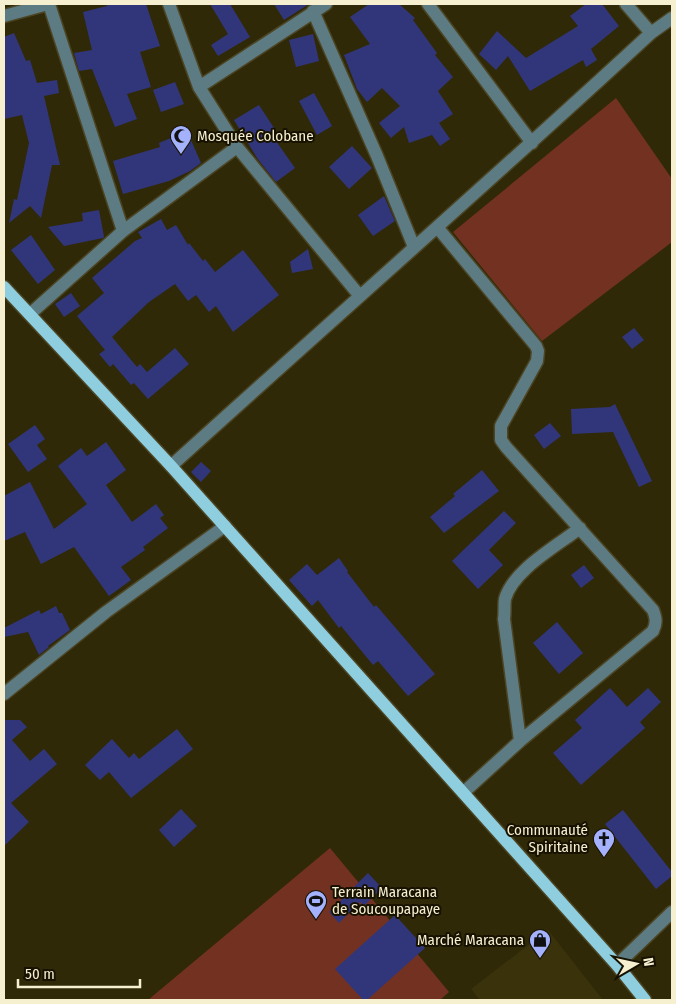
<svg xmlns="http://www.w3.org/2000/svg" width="676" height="1004" font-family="'Fira Sans Condensed',sans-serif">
  <rect width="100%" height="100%" fill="#302908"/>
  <path fill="#3a320b" d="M548 930 603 1000H480L471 989Z"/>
  <path fill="#733221" d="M616 98 672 179V242L542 341 453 232Z
    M330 848 449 992 440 1000H148Z"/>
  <path fill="#31367a" d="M107 4H146L160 46 140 52 151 87 127 94 137 119 115 127 92 69 79 71 74 53 92 50 83 12 107 6Z
    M210 4H230L250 37 218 56 211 45 228 34Z
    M274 4H309L284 20Z
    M369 4H399L415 18 413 20 437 53 435 55 453 77 438 91 453 114 439 123 450 139 440 146 432 135 409 143 404 127 391 138 379 123 400 106 382 88 367 102 357 89 344 55 370 44 350 17Z
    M586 4H602L619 26 591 49 597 60 586 67 583 60 530 91 508 56 496 70 479 54 497 31 526 58 578 26 570 16Z
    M14 33 26 61 30 60 37 83 57 80 59 93 44 96 60 165H52L41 218 30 206 9 223 14 199 17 200 29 143 22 115 4 119V37Z
    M313 34 319 61 296 67 289 40Z
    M175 82 184 104 161 112 153 90Z
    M314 93 332 126 317 135 299 101Z
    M259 105 276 131 271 134 295 168 276 182 257 158 234 120Z
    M187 131 201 163 190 171 169 181 123 194 113 161 160 147 159 143Z
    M352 146 372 168 349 189 329 167Z
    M384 196 395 221 373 236 358 215Z
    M99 210 104 237 103 238 64 246 48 227 83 221 82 213Z
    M161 219 167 230 176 225 188 245 189 243 203 261 205 259 215 272 243 250 279 295 233 332 216 306 209 312 196 295 188 301 175 284 149 302 112 337 137 367 140 364 147 372 175 348 189 364 148 399 134 383 131 385 113 364 110 367 99 354 105 350 77 316 104 293 92 278 135 241 142 238 138 232Z
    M31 235 55 270 38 284 11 250Z
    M308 249 313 269 292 273 290 262Z
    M71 293 80 306 64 317 55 304Z
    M634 328 644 340 632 349 622 337Z
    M615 404 652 481 639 487 613 432 572 434 571 409 610 407Z
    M550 423 561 436 544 449 534 435Z
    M35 425 45 439 37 445 47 459 28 472 8 444Z
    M106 442 126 470 106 485 132 522 156 504 164 515 160 518 168 528 143 547 145 550 121 567 131 580 109 596 74 547 41 564 25 532 4 541V496L30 482 54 529 87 504 58 466 81 448 87 456Z
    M201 462 211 471 201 482 191 472Z
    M482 470 499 491 444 533 430 517 455 496 453 494Z
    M504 511 516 523 489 550 503 565 478 589 452 561Z
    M339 558 348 571 347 572 374 607 376 605 435 674 408 696 378 661 373 665 341 626 339 628 318 600 312 606 289 580 307 564 317 575Z
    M584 565 594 578 581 588 571 575Z
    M56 606 59 613H62L70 630 48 646 49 647 39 655 28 632 4 637V628L39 610 41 614Z
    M557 622 583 653 559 674 533 643Z
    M610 688 627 707 648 688 661 702 640 722 645 728 581 785 553 753 582 728 575 720Z
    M4 720H20L27 727 12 740 30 761 44 749 57 764 11 803 29 822 4 846Z
    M177 729 193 749 131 798 109 772 100 780 85 765 112 739 129 758 134 753 139 759Z
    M181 809 197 826 174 847 159 830Z
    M623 810 672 872V876L656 889 605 824Z
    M368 873 382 888 364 906 360 902 339 923 329 912Z
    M395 915 425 948 367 1000H363L335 969Z"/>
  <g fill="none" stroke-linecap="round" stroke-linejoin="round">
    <g stroke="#4c4524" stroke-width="15">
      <path id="minor" d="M49 4 123 231
        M169 4 199 87 237 147 359 295
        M428 4 532 143
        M626 4 651 33
        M313 11 377 156 414 247
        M4 16 48 4
        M199 87 326 4
        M437 227 536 346 538 351 537 361 501 426V440L506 447 653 610C656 618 657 623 653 631L520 741 464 792
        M30 314 123 231 237 147
        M171 466C331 321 493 179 651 33L672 18
        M4 694 106 612 225 526
        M520 741 504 619C505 613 504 605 505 599 513 570 557 546 580 528
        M617 965 672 912"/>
    </g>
    <g stroke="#4c4524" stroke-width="15">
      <path id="major" d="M4 287 171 466 617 965 645 1000"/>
    </g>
    <use href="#minor" stroke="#5d7b83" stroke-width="12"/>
    <use href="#major" stroke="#8ecedf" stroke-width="12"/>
  </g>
  <defs>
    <g id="mosque-pin" transform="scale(1.125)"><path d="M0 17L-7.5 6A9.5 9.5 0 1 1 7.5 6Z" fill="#a4b1fc" stroke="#171100"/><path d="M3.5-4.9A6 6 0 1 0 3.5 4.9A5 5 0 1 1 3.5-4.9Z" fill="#111"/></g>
    <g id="church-pin" transform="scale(1.125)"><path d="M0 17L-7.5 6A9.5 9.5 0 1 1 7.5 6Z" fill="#a4b1fc" stroke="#171100"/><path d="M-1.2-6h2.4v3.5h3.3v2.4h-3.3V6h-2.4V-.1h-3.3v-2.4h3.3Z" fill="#111"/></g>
    <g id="stadium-pin" transform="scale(1.125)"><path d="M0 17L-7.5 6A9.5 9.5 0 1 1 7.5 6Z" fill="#a4b1fc" stroke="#171100"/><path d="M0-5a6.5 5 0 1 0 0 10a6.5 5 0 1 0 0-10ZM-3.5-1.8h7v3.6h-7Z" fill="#111"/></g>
    <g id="shop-pin" transform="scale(1.125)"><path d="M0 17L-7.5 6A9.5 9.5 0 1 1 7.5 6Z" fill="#a4b1fc" stroke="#171100"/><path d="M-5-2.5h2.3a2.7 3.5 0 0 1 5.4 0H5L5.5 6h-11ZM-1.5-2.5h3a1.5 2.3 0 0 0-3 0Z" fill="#111"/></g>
  </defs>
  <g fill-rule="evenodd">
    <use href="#mosque-pin" x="181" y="136"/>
    <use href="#church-pin" x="604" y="839"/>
    <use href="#stadium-pin" x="316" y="901"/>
    <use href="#shop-pin" x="540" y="940"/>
  </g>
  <g text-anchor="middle" stroke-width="4" stroke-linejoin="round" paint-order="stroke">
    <g font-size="15" fill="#f6efd0" stroke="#171100" text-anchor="start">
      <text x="197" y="141">Mosquée Colobane</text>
      <text x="588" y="835" text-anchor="end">Communauté<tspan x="588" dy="17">Spiritaine</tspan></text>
      <text x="332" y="897">Terrain Maracana<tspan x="332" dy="17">de Soucoupapaye</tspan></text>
      <text x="524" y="945" text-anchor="end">Marché Maracana</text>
    </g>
  </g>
  <rect width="676" height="1004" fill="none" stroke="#f6efd0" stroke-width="10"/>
  <g transform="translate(636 964) rotate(81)" stroke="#171100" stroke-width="4" paint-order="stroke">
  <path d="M0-4L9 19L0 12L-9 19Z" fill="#f6efd0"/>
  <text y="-8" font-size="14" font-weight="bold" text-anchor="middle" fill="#f6efd0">N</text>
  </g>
  <path d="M18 979v8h122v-8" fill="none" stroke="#f6efd0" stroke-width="2.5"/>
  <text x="25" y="979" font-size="15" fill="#f6efd0" stroke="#171100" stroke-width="4" paint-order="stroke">50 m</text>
</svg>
